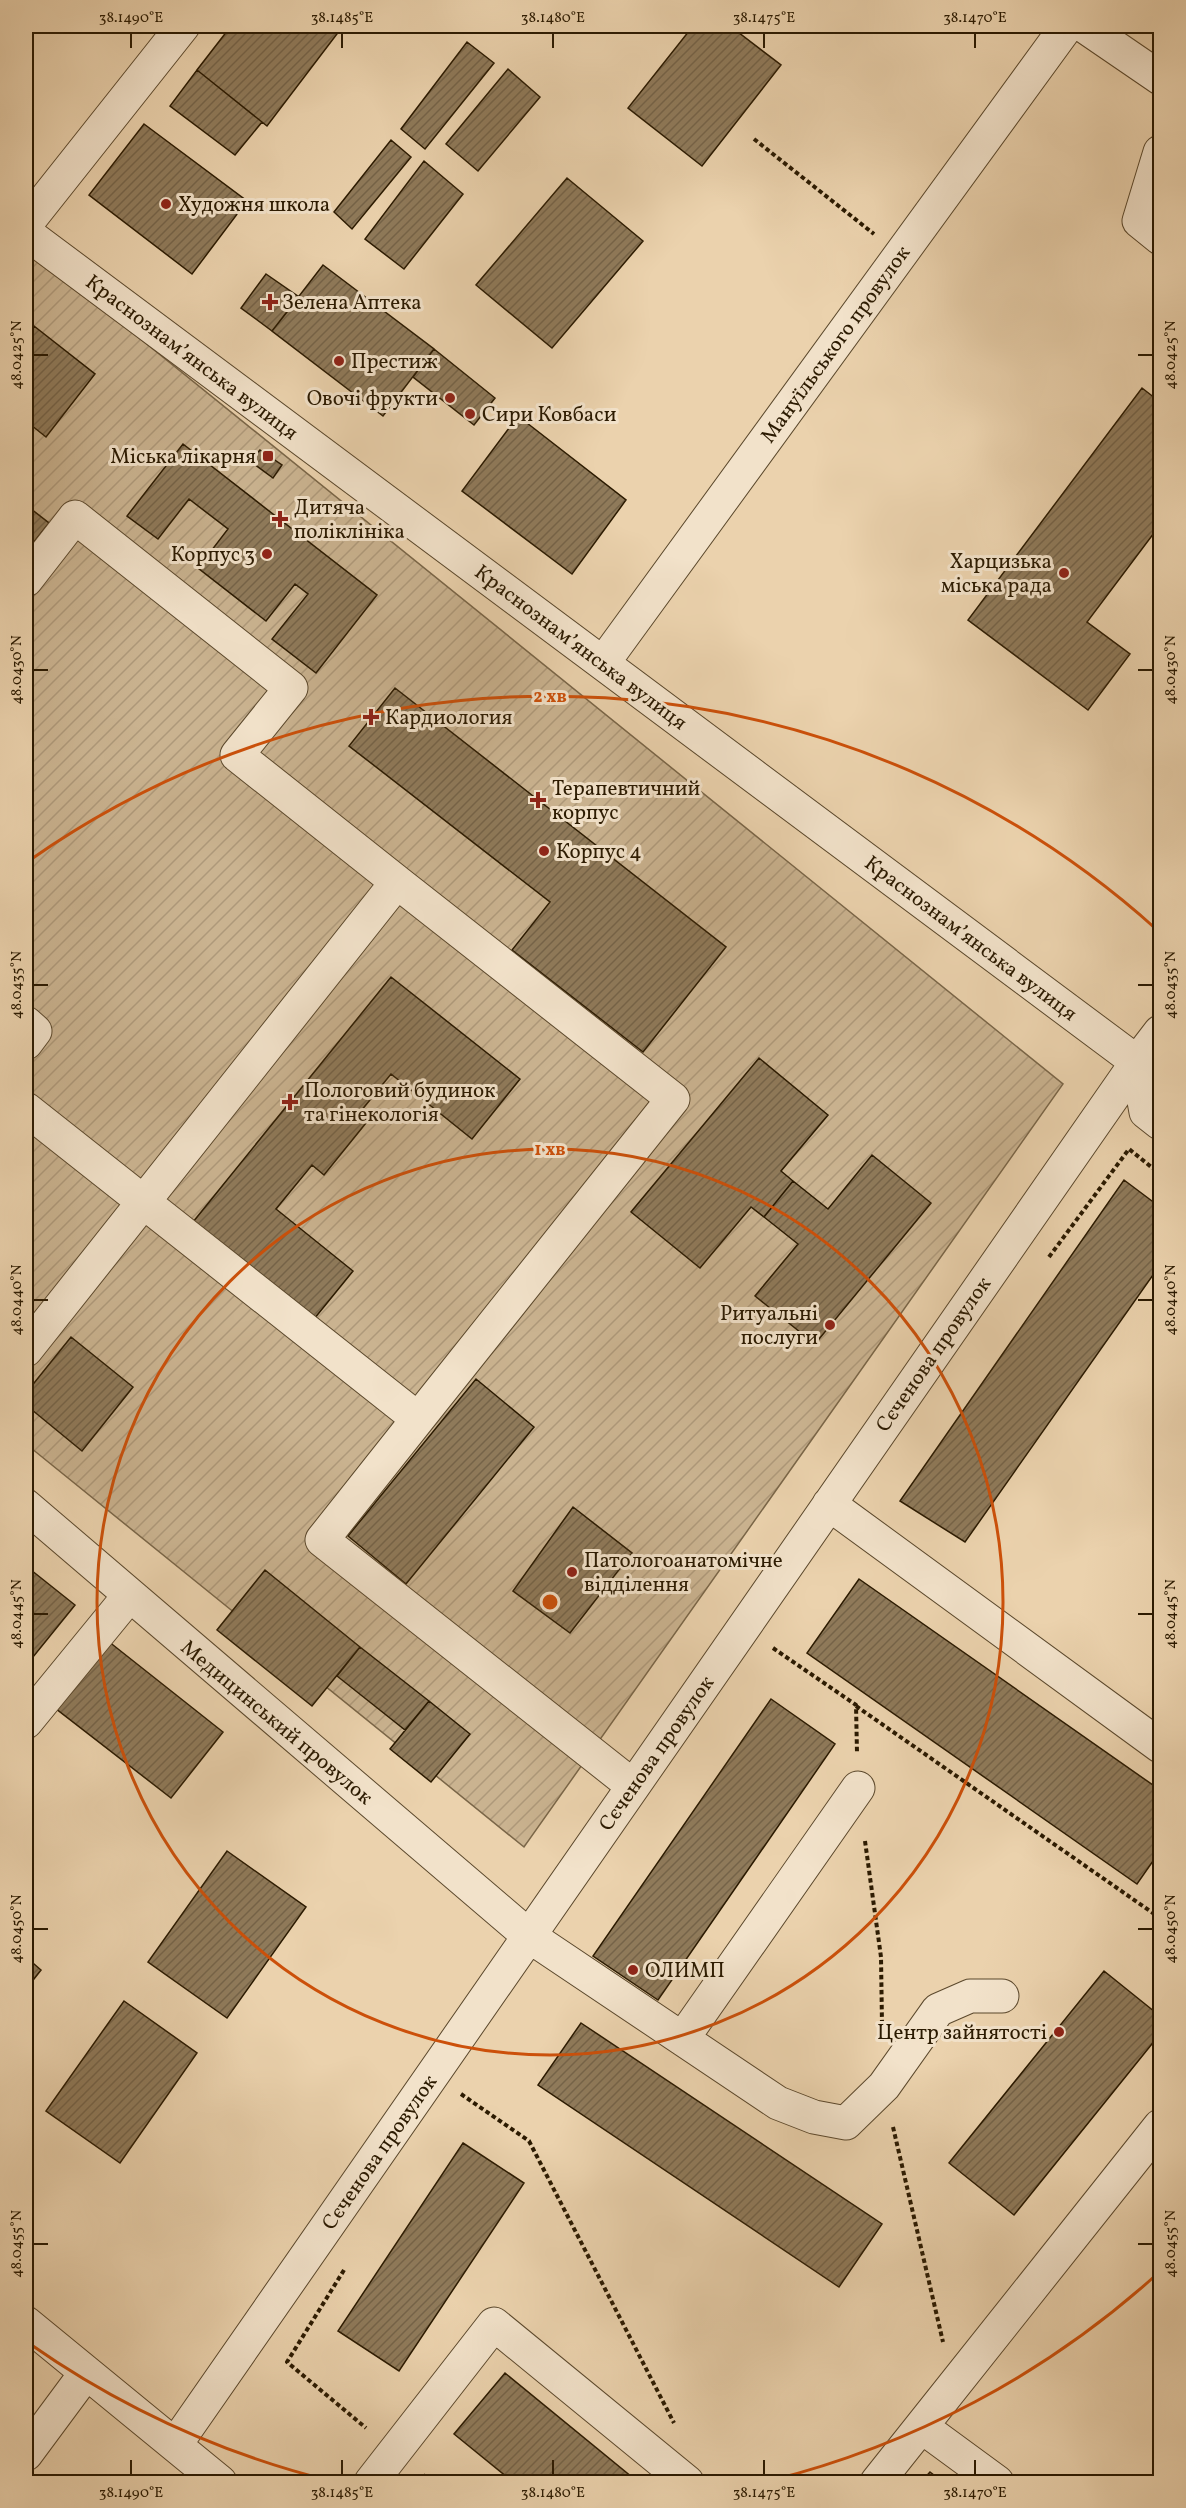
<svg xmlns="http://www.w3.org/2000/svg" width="1186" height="2508" font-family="Vollkorn,serif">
  <defs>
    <pattern id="garden-furrows" width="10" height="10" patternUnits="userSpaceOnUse" patternTransform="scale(1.5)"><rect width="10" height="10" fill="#cab390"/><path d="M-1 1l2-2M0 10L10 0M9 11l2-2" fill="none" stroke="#ae997a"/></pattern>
    <pattern id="building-hatch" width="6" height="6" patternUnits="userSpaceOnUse" patternTransform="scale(1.5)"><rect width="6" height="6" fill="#8f7a5a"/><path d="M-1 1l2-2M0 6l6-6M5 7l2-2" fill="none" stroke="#756348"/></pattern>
  </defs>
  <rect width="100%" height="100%" fill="#ebd2ad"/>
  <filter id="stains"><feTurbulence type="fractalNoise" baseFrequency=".00333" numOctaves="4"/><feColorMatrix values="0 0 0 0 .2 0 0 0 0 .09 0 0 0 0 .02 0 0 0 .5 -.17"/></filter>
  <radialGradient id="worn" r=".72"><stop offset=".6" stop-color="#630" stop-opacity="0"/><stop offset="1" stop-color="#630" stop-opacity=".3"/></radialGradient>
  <path fill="url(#garden-furrows)" stroke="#7a6648" stroke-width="1.5" d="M28 248 1063 1084 524 1847 26 1444V251Z"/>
  <path fill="url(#building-hatch)" stroke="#2b1a01" stroke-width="1.5" d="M231 26H343L267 126 197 70Z
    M693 26H730L781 65 702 166 628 108Z
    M467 42 494 63 425 149 401 129Z
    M508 69 540 97 478 171 446 144Z
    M197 70 262 122 235 155 170 106Z
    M144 124 247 201 192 274 89 195Z
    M391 140 411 157 352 229 334 212Z
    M424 161 463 194 404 269 365 239Z
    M567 178 643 241 552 348 476 285Z
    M323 265 434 349 383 416 272 331Z
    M266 274 299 297 272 331 241 308Z
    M34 326 95 374 46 437 26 421V337Z
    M434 349 495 398 474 425 413 377Z
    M1142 388 1160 402V525L1087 622 1130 654 1088 710 968 620Z
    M518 416 626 500 572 574 462 491Z
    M183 444 377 595 316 673 272 639 308 594 295 584 266 621 198 568 228 529 189 499 158 539 127 516Z
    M260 450 282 465 273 478 250 461Z
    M26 505 49 523 26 552Z
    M395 688 726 947 643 1052 512 950 550 902 349 746Z
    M391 977 520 1079 472 1139 391 1074 361 1111 370 1118 324 1175 312 1165 276 1209 353 1271 310 1324 189 1227Z
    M759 1058 828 1115 781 1171 793 1181 764 1217 751 1207 700 1268 631 1212Z
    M872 1155 931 1203 815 1344 755 1296 798 1244 764 1217 793 1181 828 1209Z
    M1124 1180 1160 1207V1265L965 1542 900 1501Z
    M71 1337 133 1387 82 1451 26 1405V1393Z
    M476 1379 534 1427 406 1584 348 1536Z
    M573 1507 632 1553 570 1633 513 1591Z
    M26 1566 75 1605 29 1662 26 1659Z
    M265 1570 360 1647 312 1706 217 1630Z
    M859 1579 1160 1790V1851L1137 1884 807 1653Z
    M108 1641 223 1732 171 1798 55 1708Z
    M360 1647 429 1701 405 1730 337 1676Z
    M771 1699 835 1744 658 2000 593 1956Z
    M429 1701 470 1734 431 1782 390 1749Z
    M227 1851 306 1907 227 2018 148 1962Z
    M26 1957 41 1970 26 1989Z
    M1104 1971 1160 2016V2034L1014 2215 949 2163Z
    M124 2001 197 2053 120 2163 46 2111Z
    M581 2023 882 2224 839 2287 538 2085Z
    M463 2143 524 2183 399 2371 338 2331Z
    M505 2373 638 2482H513L454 2434Z
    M930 2472 943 2482H921Z"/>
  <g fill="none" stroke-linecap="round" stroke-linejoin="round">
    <g stroke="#5b482c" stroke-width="35">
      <path id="minor" d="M1084 26 1160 78
        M1160 152 1139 221 1160 238
        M26 224 183 26
        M26 233 1137 1062 1158 1065
        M26 580 75 517 291 688 237 755 397 882 26 1350
        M603 663 1067 26
        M397 882 673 1099 418 1419
        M26 1023 35 1031 26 1043
        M1137 1062 1146 1112 1160 1123
        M26 1109 418 1419 322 1540 633 1786
        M829 1504 1160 1746
        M26 1506 529 1936 778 2103 814 2117 846 2123 884 2086 938 2010 970 1996H1002
        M26 1722 129 1596
        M683 2038 858 1788
        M26 2323 220 2482
        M922 2427 997 2482
        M175 2445 1137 1062 1160 1032
        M26 2454 86 2373
        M371 2482 494 2324 687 2482
        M877 2482 1160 2126"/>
    </g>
    <path stroke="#2b1a01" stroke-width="4" stroke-dasharray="4.5 3" stroke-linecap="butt" d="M754 139 874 234
      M1049 1257 1129 1149 1160 1174
      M773 1648 856 1705 857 1753
      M856 1706 1160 1918
      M865 1841 881 1957 882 2025
      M461 2094 529 2141 674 2423
      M893 2127 943 2342
      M344 2270 287 2362 366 2428
      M423 2475 432 2482"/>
    <use href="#minor" stroke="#f2e2ca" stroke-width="33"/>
  </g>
  <path fill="none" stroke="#2b1a01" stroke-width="2" d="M131 33V48M342 33V48M553 33V48M764 33V48M975 33V48M33 355H48M1138 355H1153M33 670H48M1138 670H1153M33 985H48M1138 985H1153M33 1300H48M1138 1300H1153M33 1614H48M1138 1614H1153M33 1929H48M1138 1929H1153M33 2244H48M1138 2244H1153M131 2460V2475M342 2460V2475M553 2460V2475M764 2460V2475M975 2460V2475"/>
  <g fill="none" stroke="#cc500a" stroke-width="3">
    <circle cx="550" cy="1602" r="453"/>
    <path d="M1156 2275A906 906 0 0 1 769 2481M331 2481A906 906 0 0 1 30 2344M30 860A906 906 0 0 1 1156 929"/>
  </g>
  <g fill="#8f2418" stroke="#f2e2ca" stroke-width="2">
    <circle cx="166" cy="204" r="6"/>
    <path d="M267 293h6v6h6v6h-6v6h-6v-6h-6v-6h6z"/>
    <circle cx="339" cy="361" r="6"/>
    <circle cx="450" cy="398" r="6"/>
    <circle cx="470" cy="414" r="6"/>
    <rect x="262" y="450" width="12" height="12" rx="3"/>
    <path d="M277 510h6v6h6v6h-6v6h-6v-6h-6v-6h6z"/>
    <circle cx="267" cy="554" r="6"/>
    <circle cx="1064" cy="573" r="6"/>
    <path d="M368 708h6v6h6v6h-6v6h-6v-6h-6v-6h6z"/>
    <path d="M535 791h6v6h6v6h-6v6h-6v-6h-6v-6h6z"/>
    <circle cx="544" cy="851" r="6"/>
    <path d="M287 1093h6v6h6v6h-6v6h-6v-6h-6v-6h6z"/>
    <circle cx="830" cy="1325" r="6"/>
    <circle cx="572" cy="1572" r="6"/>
    <circle cx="633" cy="1970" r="6"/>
    <circle cx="1059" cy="2032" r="6"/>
  </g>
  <g text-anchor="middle" stroke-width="6" stroke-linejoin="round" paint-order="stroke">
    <g font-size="21" fill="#2b1a01" stroke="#f2e2ca" text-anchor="start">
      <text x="178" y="211">Художня школа</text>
      <text x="282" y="309">Зелена Аптека</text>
      <text x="351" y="368">Престиж</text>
      <text x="438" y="405" text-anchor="end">Овочі фрукти</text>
      <text x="482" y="421">Сири Ковбаси</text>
      <text x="256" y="463" text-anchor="end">Міська лікарня</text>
      <text x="294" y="514">Дитяча<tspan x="294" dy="24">поліклініка</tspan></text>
      <text x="255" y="561" text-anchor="end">Корпус 3</text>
      <text x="1052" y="568" text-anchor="end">Харцизька<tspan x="1052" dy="24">міська рада</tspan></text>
      <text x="385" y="724">Кардиология</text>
      <text x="552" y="795">Терапевтичний<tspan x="552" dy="24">корпус</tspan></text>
      <text x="556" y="858">Корпус 4</text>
      <text x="304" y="1097">Пологовий будинок<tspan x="304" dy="24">та гінекологія</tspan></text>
      <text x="818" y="1320" text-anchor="end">Ритуальні<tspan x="818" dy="24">послуги</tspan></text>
      <text x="584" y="1567">Патологоанатомічне<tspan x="584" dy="24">відділення</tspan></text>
      <text x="645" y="1977">ОЛИМП</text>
      <text x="1047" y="2039" text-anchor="end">Центр зайнятості</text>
    </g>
    <g font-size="21" fill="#2b1a01" stroke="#f2e2ca">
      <text transform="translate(835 344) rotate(-54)" y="7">Мануїльського провулок</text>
      <text transform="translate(192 357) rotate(37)" y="7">Краснознамʼянська вулиця</text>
      <text transform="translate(581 647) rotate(37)" y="7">Краснознамʼянська вулиця</text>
      <text transform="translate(971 938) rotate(37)" y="7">Краснознамʼянська вулиця</text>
      <text transform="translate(933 1354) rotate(-55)" y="7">Сєченова провулок</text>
      <text transform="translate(277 1722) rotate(40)" y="7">Медицинський провулок</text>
      <text transform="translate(656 1753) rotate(-55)" y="7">Сєченова провулок</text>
      <text transform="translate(379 2152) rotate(-55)" y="7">Сєченова провулок</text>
    </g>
  </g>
  <circle cx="550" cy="1602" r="9" fill="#cc500a" stroke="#f2e2ca" stroke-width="3"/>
  <g font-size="18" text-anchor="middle" font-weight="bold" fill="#cc500a" stroke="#f2e2ca" stroke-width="6" stroke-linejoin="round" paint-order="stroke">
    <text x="550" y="702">2 хв</text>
    <text x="550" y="1155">1 хв</text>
  </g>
  <rect width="1186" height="2508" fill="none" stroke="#ebd2ad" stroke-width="66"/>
  <rect x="33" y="33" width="1120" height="2442" fill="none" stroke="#2b1a01" stroke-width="2"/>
  <g font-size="15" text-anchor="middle" fill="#2b1a01">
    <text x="131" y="22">38.1490°E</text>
    <text x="342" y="22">38.1485°E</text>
    <text x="553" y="22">38.1480°E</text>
    <text x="764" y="22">38.1475°E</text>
    <text x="975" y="22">38.1470°E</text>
    <text transform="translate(1170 355) rotate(-90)" y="5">48.0425°N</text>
    <text transform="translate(16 355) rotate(-90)" y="5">48.0425°N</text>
    <text transform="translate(1170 670) rotate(-90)" y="5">48.0430°N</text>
    <text transform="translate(16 670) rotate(-90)" y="5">48.0430°N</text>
    <text transform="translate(16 985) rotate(-90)" y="5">48.0435°N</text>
    <text transform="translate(1170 985) rotate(-90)" y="5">48.0435°N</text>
    <text transform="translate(16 1300) rotate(-90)" y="5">48.0440°N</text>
    <text transform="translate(1170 1300) rotate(-90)" y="5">48.0440°N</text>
    <text transform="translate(1170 1614) rotate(-90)" y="5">48.0445°N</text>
    <text transform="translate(16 1614) rotate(-90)" y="5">48.0445°N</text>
    <text transform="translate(16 1929) rotate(-90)" y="5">48.0450°N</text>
    <text transform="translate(1170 1929) rotate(-90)" y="5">48.0450°N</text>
    <text transform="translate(16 2244) rotate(-90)" y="5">48.0455°N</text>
    <text transform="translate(1170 2244) rotate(-90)" y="5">48.0455°N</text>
    <text x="131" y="2497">38.1490°E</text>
    <text x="342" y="2497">38.1485°E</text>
    <text x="553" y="2497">38.1480°E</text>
    <text x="764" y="2497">38.1475°E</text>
    <text x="975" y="2497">38.1470°E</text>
  </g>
  <rect width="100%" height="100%" filter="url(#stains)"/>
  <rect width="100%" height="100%" fill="url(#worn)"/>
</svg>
